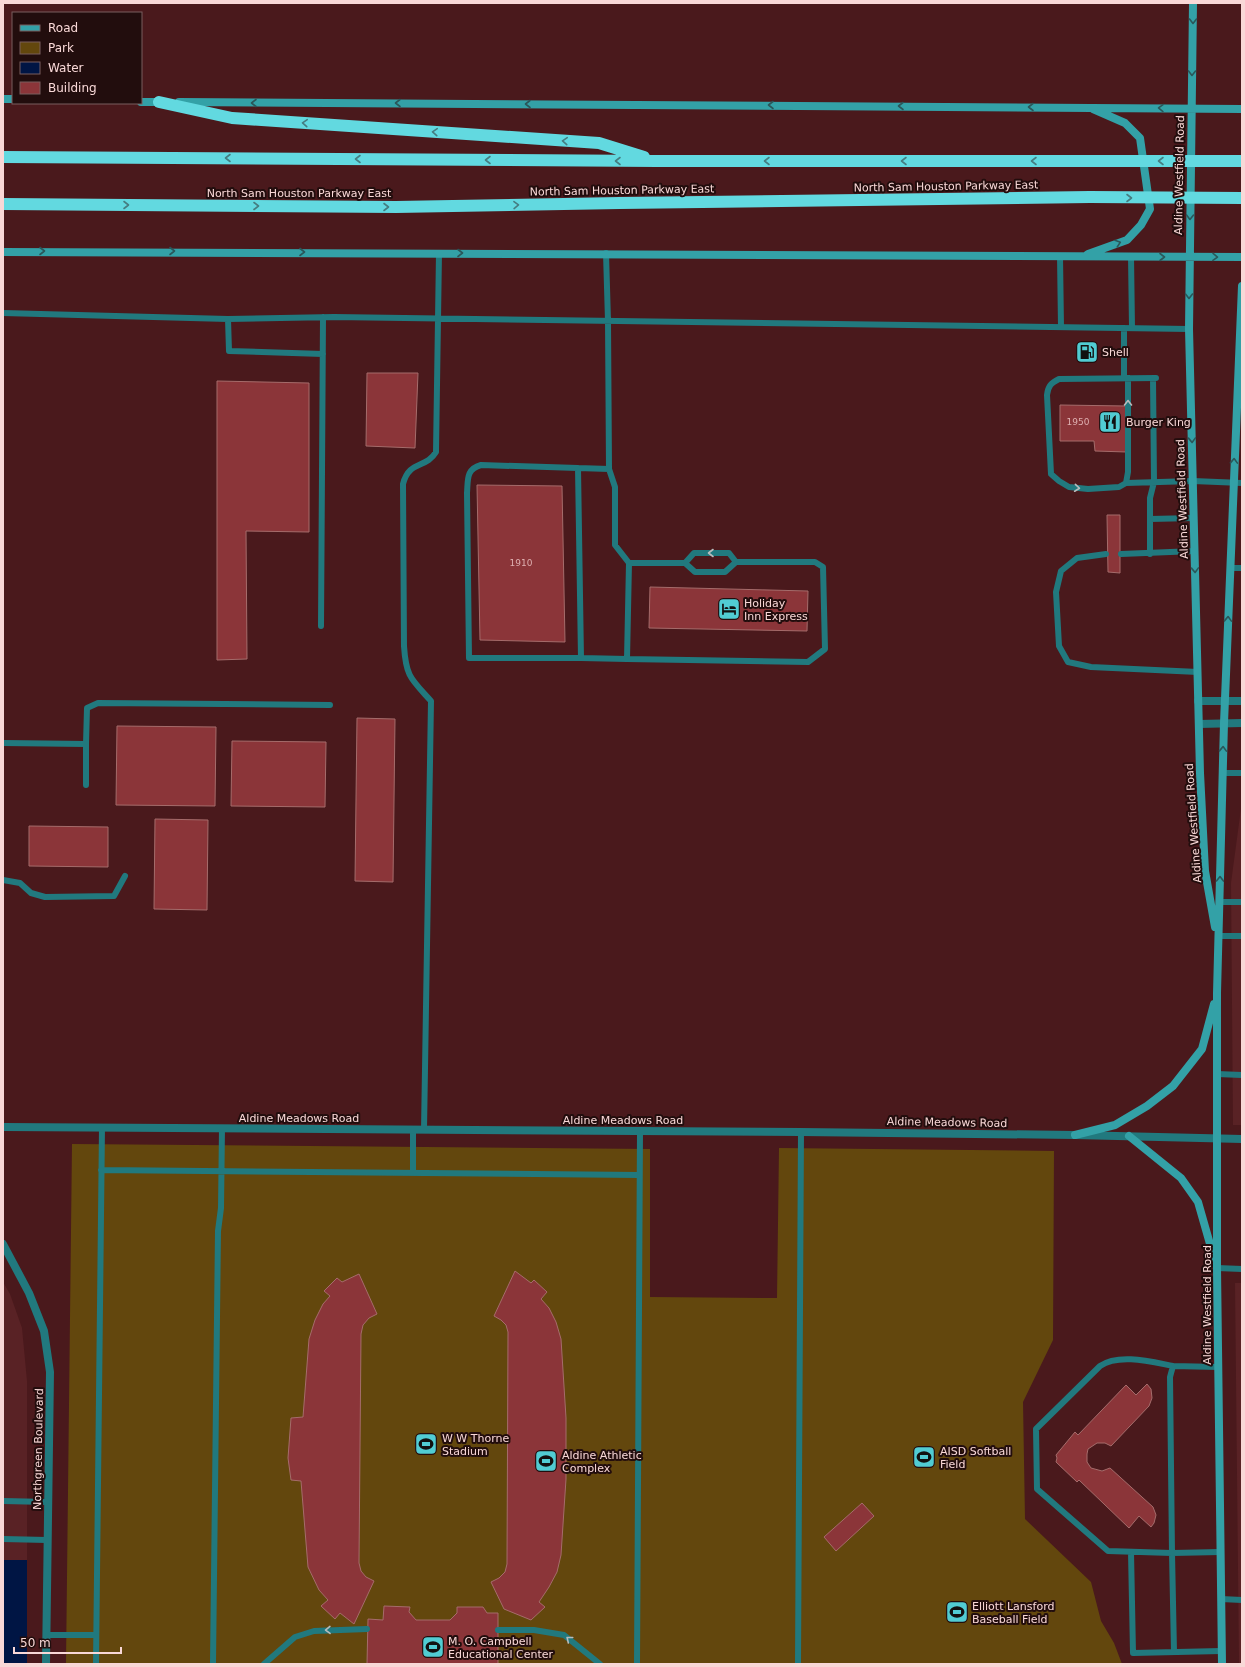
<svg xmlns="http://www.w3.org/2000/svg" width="1245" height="1667" font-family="'DejaVu Sans',sans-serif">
  <rect width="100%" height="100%" fill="#4a191c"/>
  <path fill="#592225" d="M1242 801V1125H1233L1231 883Z
    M3 1282 10 1294 22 1328 27 1381V1560H3Z
    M1235 1283H1242V1664H1239Z"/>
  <path fill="#63470d" d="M72 1144 650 1149V1297L777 1298 779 1148 1054 1151 1053 1340 1023 1402 1025 1519 1091 1582 1101 1621 1114 1643 1122 1664H66Z"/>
  <path fill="#001544" d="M3 1560H27V1664H3Z"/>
  <path fill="#8b3539" stroke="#a56c6b" d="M367 373H418L415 448 366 446Z
    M217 381 309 383V532L246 531 247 659 217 660Z
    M1060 405 1126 406 1127 452 1095 451 1094 441H1060Z
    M477 485 562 486 565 642 480 640Z
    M1107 515H1120V573L1108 572Z
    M650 587 808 591 807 631 649 628Z
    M357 718 395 719 393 882 355 881Z
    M117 726 216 727 215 806 116 805Z
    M232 741 326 742 325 807 231 806Z
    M155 819 208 820 207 910 154 909Z
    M29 826 108 827V867L29 866Z
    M515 1271 531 1283 534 1280 547 1292 541 1299 549 1308 556 1322 561 1339 566 1418V1479L561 1555 557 1572 549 1587 539 1602 545 1607 531 1620 504 1609 491 1582 499 1578 505 1572 507 1564 508 1332 506 1325 501 1320 494 1316Z
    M359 1274 377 1314 369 1318 363 1325 361 1334 359 1563 361 1571 366 1577 374 1581 354 1624 340 1613 335 1619 321 1606 328 1600 319 1590 308 1567 301 1481 291 1480 288 1458 291 1418 303 1417 309 1339 315 1320 323 1304 330 1296 324 1291 337 1278 342 1282Z
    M1147 1384 1151 1389 1152 1398 1149 1406 1111 1446 1105 1443H1097L1088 1449 1087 1454V1462L1091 1468 1102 1471 1110 1468 1153 1507 1156 1515 1154 1523 1151 1527 1139 1516 1129 1528 1079 1480 1077 1482 1056 1462 1057 1458 1056 1455 1075 1432 1078 1435 1126 1385 1136 1395Z
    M862 1503 874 1516 836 1551 824 1537Z
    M384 1606 410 1607 409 1612 416 1620H450L457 1613V1607H483L487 1613H498V1664H367L368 1619 383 1620Z"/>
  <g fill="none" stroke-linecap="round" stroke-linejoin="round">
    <path stroke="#21797e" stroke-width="6" d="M1060 256 1061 327
      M1131 256 1132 328
      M3 313 228 319 334 317 1189 329
      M228 319 229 351 323 354
      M1124 328V378
      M1128 378V472L1126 483 1119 487 1088 489 1069 487 1059 481 1051 474 1047 395C1048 386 1051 383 1059 379L1156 378
      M578 468 581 658H469L467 493C468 480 466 469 481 465L609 469 608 321 606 253
      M609 469 615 487V545L629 563H685L695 572H725L736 562H815L823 567 825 649 808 662 627 659 629 563
      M1126 483 1193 481 1242 483
      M1150 519 1194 518
      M1106 554 1077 558 1061 571 1056 592 1059 646 1068 662 1091 667 1198 672
      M1121 554 1195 551
      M1150 554V498L1154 482 1153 378
      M685 563 694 553H729L736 562
      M1230 568H1242
      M321 626 323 317
      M581 658 627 659
      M3 743 86 744 87 708 98 703 330 705
      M1223 773H1242
      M86 785V744
      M3 880 20 883 31 893 45 897 114 896 125 876
      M1219 902H1242
      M1218 936H1242
      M1217 1074 1242 1075
      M424 1130 431 701C411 679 406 677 404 646L403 484C409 460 426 469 436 452L439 253
      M101 1170 639 1175
      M413 1173V1130
      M1217 1268 1242 1269
      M1173 1366C1152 1362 1119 1353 1100 1366L1036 1429 1037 1489 1108 1551 1172 1553 1174 1652
      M1218 1367 1173 1366 1170 1377 1172 1553 1220 1552
      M3 1501 48 1502
      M3 1539 47 1540
      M1131 1552 1133 1653 1221 1651
      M1221 1599 1242 1600
      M498 1630H534L564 1635 600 1664
      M46 1635H96
      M96 1664 102 1127
      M213 1664 218 1231 221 1208 222 1128
      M264 1664 295 1637 314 1631 367 1629
      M637 1664 640 1132
      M798 1664 801 1132"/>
    <path stroke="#21797e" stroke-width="8" d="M1198 701H1242
      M1199 724 1242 723
      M3 1127 801 1132 1075 1135 1242 1139
      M3 1244 29 1293 44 1331 50 1372 46 1664"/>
    <path stroke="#33a1a7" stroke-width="8" d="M1193 3 1189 329 1200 773 1205 871 1215 927
      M3 99H13
      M141 102H163
      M179 102 1242 109
      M3 252 1242 257
      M1088 254 1127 240 1141 225 1150 209 1140 138 1125 123 1093 109
      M1075 1135 1115 1125 1147 1106 1173 1086 1202 1049 1214 1004
      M1129 1136 1181 1178 1198 1202 1214 1258
      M1222 1664 1217 1268V993L1224 723 1242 286"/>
    <path stroke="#62d9e0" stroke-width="12" d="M159 102 232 118 599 143 644 157
      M3 157 657 161H1073
      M3 204 396 207 620 203 1090 197"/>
    <path stroke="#62d9e0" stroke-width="12" d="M1073 161H1242
      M1090 197 1242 198"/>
  </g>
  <defs><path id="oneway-chevron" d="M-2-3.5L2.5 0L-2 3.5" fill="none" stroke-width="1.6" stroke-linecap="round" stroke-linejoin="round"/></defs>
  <g stroke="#2a575a">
    <use href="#oneway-chevron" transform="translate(1193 21) rotate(90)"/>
    <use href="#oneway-chevron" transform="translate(1192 73) rotate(91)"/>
    <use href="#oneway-chevron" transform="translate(254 103) rotate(-180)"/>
    <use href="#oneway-chevron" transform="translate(398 103) rotate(-180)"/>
    <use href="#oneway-chevron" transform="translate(528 104) rotate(-180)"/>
    <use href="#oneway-chevron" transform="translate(771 105) rotate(-180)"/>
    <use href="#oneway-chevron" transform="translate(901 106) rotate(-180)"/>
    <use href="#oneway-chevron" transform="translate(1031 107) rotate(-180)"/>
    <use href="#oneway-chevron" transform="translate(1161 108) rotate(-179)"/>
    <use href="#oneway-chevron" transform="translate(1190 217) rotate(91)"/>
    <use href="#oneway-chevron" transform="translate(1118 243) rotate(-19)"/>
    <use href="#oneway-chevron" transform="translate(42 251)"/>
    <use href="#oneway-chevron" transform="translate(172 251)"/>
    <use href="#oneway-chevron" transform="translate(302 252)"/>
    <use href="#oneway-chevron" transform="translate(460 253)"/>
    <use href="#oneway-chevron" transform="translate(1162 257)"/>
    <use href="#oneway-chevron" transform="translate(1215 257) rotate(1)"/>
    <use href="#oneway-chevron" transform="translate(1189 296) rotate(90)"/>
    <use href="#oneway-chevron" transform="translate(1192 440) rotate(88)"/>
    <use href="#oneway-chevron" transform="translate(1234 461) rotate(-88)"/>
    <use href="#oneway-chevron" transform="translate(1195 570) rotate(88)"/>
    <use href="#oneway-chevron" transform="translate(1228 619) rotate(-88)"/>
    <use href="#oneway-chevron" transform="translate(1223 749) rotate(-88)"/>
    <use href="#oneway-chevron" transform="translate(1220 879) rotate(-89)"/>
  </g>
  <g stroke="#457d81">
    <use href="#oneway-chevron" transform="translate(305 123) rotate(-176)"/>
    <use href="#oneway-chevron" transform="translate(435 132) rotate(-176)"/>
    <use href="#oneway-chevron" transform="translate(565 141) rotate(-176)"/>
    <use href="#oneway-chevron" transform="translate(228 158) rotate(-180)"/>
    <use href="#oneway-chevron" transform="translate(358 159) rotate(-180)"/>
    <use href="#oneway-chevron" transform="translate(488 160) rotate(-180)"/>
    <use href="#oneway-chevron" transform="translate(618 161) rotate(-180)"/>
    <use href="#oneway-chevron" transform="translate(767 161) rotate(180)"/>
    <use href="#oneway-chevron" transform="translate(904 161) rotate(-180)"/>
    <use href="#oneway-chevron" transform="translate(1034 161) rotate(-180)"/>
    <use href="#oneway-chevron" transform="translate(1161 161) rotate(-180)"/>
    <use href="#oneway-chevron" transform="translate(1129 198)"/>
    <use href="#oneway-chevron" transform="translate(126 205)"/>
    <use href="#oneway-chevron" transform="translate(516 205) rotate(-1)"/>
    <use href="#oneway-chevron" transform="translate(256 206)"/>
    <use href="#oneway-chevron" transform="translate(386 207)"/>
  </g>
  <g stroke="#b8bcbc">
    <use href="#oneway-chevron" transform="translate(1128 403) rotate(-90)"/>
    <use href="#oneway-chevron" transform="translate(1077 488) rotate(6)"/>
    <use href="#oneway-chevron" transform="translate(711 553) rotate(-180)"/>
    <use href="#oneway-chevron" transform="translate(328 1630) rotate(179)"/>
    <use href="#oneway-chevron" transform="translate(569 1639) rotate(-141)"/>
  </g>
  <defs>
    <g id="fuel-square" transform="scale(1.15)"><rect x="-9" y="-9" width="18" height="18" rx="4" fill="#51ccd3" stroke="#220d0d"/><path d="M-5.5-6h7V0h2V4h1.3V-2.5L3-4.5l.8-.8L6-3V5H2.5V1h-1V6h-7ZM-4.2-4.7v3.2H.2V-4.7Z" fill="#111"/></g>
    <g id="restaurant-square" transform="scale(1.15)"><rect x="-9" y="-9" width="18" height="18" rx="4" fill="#51ccd3" stroke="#220d0d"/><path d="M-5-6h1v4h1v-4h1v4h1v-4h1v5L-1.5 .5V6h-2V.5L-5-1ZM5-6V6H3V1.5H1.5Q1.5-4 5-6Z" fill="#111"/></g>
    <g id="hotel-square" transform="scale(1.15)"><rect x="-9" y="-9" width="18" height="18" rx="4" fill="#51ccd3" stroke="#220d0d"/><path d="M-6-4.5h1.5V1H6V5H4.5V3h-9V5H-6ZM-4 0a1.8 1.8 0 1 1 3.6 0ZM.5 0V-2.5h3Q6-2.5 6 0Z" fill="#111"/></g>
    <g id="stadium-square" transform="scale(1.15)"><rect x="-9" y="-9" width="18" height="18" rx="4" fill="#51ccd3" stroke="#220d0d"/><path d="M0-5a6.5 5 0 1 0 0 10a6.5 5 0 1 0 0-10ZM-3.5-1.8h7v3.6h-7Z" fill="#111"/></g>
  </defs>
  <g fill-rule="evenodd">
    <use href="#fuel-square" x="1087" y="352"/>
    <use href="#restaurant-square" x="1110" y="422"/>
    <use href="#hotel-square" x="729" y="609"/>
    <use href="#stadium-square" x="426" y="1444"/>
    <use href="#stadium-square" x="924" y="1457"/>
    <use href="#stadium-square" x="546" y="1461"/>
    <use href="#stadium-square" x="957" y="1612"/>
    <use href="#stadium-square" x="433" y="1647"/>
  </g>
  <g text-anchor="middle" stroke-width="4" stroke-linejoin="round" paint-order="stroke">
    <g font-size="9" fill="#deafb0">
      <text x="1078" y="425">1950</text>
      <text x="521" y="566">1910</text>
    </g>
    <g font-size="11" fill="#f9d8d7" stroke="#220d0d">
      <text transform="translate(1179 175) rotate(-89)" y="4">Aldine Westfield Road</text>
      <text transform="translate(946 186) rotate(-1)" y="4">North Sam Houston Parkway East</text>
      <text transform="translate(622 190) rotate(-1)" y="4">North Sam Houston Parkway East</text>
      <text x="299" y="197">North Sam Houston Parkway East</text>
      <text transform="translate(1182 499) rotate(-92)" y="4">Aldine Westfield Road</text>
      <text transform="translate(1193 823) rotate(-94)" y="4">Aldine Westfield Road</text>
      <text x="299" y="1122">Aldine Meadows Road</text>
      <text x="623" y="1124">Aldine Meadows Road</text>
      <text transform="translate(947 1122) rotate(1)" y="4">Aldine Meadows Road</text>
      <text transform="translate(1207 1305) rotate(-90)" y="4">Aldine Westfield Road</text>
      <text transform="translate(38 1449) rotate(-89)" y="4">Northgreen Boulevard</text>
    </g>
    <g font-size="11" fill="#f9d8d7" stroke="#220d0d" text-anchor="start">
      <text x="1102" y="356">Shell</text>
      <text x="1126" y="426">Burger King</text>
      <text x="744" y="607">Holiday<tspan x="744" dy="13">Inn Express</tspan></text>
      <text x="442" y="1442">W W Thorne<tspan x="442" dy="13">Stadium</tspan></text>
      <text x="940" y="1455">AISD Softball<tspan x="940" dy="13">Field</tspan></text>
      <text x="562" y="1459">Aldine Athletic<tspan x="562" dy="13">Complex</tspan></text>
      <text x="972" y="1610">Elliott Lansford<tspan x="972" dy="13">Baseball Field</tspan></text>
      <text x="448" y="1645">M. O. Campbell<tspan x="448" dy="13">Educational Center</tspan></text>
    </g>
  </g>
  <rect width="1245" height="1667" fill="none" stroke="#f9d8d7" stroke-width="8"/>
  <rect x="12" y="12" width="130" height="92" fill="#220d0d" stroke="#785e5e"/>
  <rect x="20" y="25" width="20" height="6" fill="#33a1a7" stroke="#785e5e"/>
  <text x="48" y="32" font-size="12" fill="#f9d8d7">Road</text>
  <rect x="20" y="42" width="20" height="12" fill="#63470d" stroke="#785e5e"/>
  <text x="48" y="52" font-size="12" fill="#f9d8d7">Park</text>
  <rect x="20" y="62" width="20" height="12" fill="#001544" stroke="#785e5e"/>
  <text x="48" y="72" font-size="12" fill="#f9d8d7">Water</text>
  <rect x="20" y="82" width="20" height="12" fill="#8b3539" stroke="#785e5e"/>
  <text x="48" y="92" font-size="12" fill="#f9d8d7">Building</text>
  <path d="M14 1647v6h107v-6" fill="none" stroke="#f9d8d7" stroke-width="2"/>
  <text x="20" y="1647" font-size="12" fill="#f9d8d7" stroke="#220d0d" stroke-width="3" paint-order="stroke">50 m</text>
</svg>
